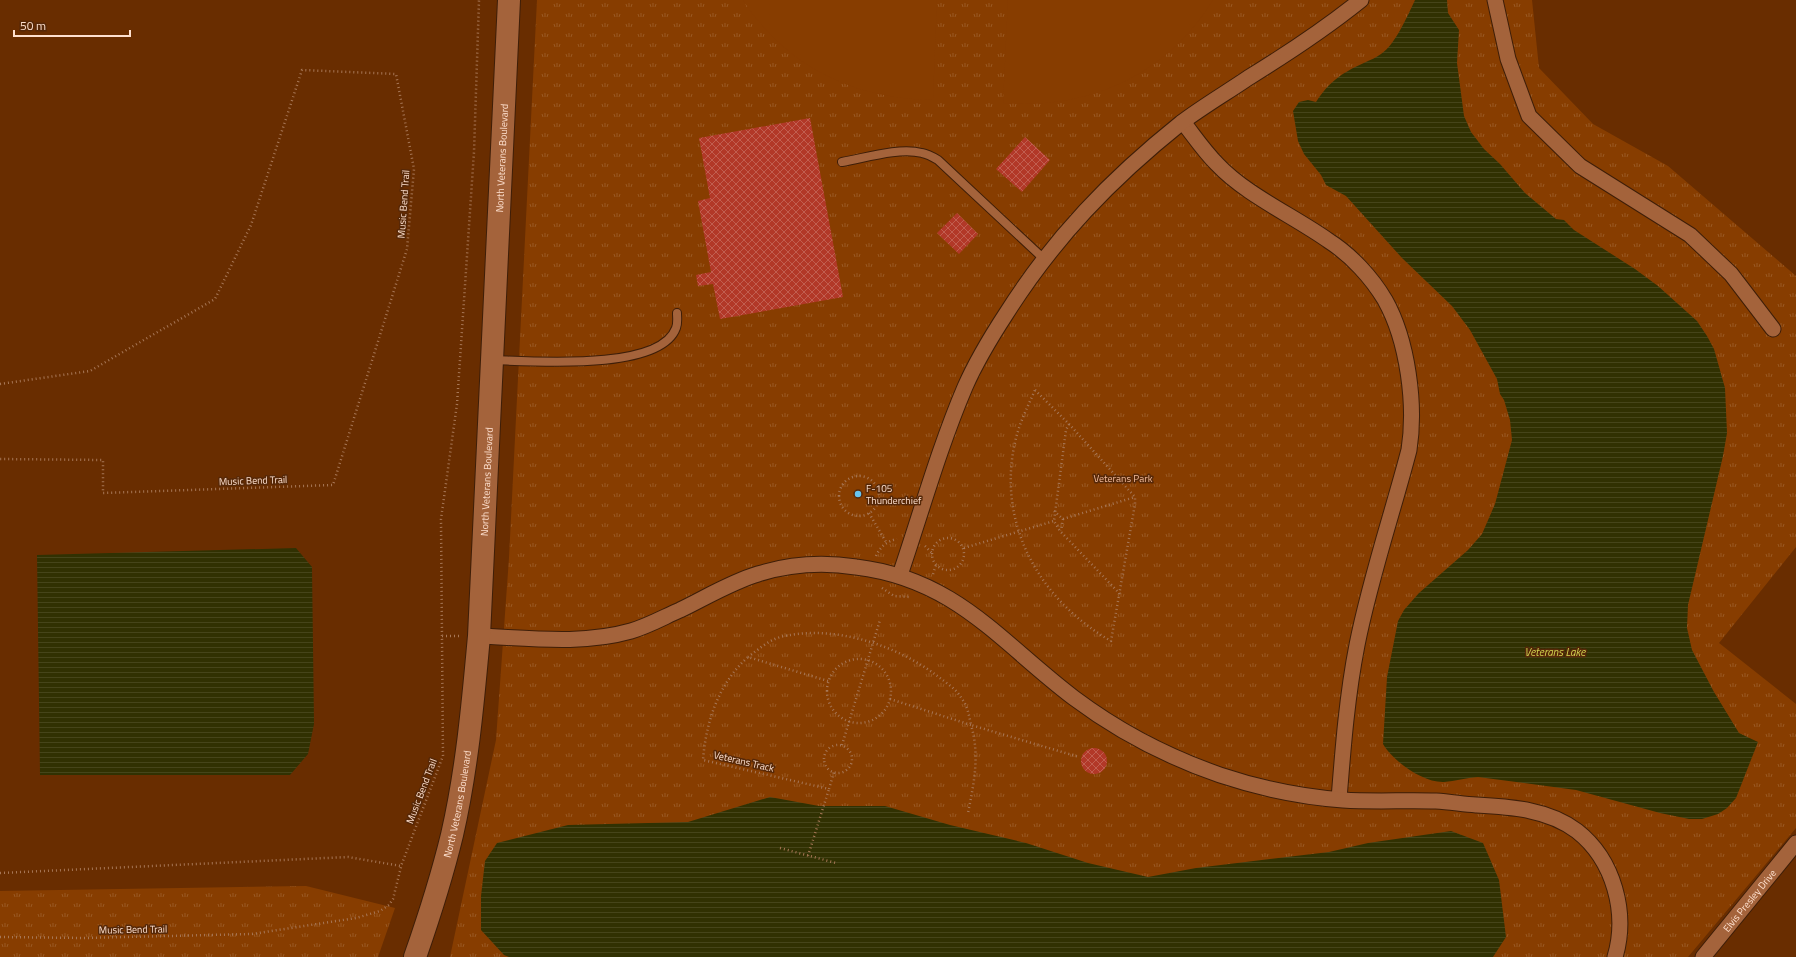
<svg xmlns="http://www.w3.org/2000/svg" width="1796" height="957" font-family="'Titillium Web',sans-serif">
  <defs>
    <pattern id="grass-tufts" width="24" height="20" patternUnits="userSpaceOnUse"><rect width="24" height="20" fill="#873d00"/><path d="M3 7l-1-3M5 7V3M7 7l1-3M15 17l-1-3M17 17v-4M19 17l1-3" fill="none" stroke="#995924"/></pattern>
    <pattern id="water-rules" width="6" height="5" patternUnits="userSpaceOnUse"><rect width="6" height="5" fill="#313102"/><path d="M0 2.5h6" fill="none" stroke="#46451a"/></pattern>
    <pattern id="building-cross-hatch" width="8" height="8" patternUnits="userSpaceOnUse"><rect width="8" height="8" fill="#b23828"/><path d="M0 0l8 8M0 8l8-8" fill="none" stroke="#c15e50"/></pattern>
  </defs>
  <rect width="100%" height="100%" fill="#692d00"/>
  <path fill="url(#grass-tufts)" d="M537 0H1532L1539 68 1593 124 1668 166 1796 276V547L1719 643 1796 704V828L1688 957H450L496 740 509 558Z
    M306 886 395 908 378 957H0V891Z"/>
  <path fill="#873d00" d="M743 0H937L933 99C920 100 909 99 896 97 847 90 804 69 770 34 760 23 750 12 743 0Z
    M1008 0H1213C1167 75 1089 110 1003 103Z"/>
  <path fill="url(#water-rules)" d="M1415 0H1447L1448 13 1459 30 1457 63 1464 116 1471 132 1484 149 1500 164 1525 193 1556 219 1564 220 1574 230 1635 269 1658 286 1697 321 1707 336 1714 349 1725 388 1727 433 1723 456 1688 605 1687 628 1692 650 1714 692 1739 733 1758 742 1736 798 1727 808 1718 814 1702 819H1689L1660 813 1576 790 1478 777C1466 778 1455 781 1444 782 1423 783 1393 761 1383 744L1387 677 1398 621 1404 610 1419 593 1468 550 1482 534 1495 504 1512 440 1510 420 1504 400 1500 394 1497 379 1470 330 1452 306 1402 258 1346 196 1326 185 1321 175 1304 154 1298 141 1293 111 1299 102 1308 100 1316 102C1324 89 1335 78 1348 71 1359 64 1371 61 1381 54 1395 45 1408 15 1415 0Z
    M296 548 312 567 314 724 308 754 290 775H40L37 555Z
    M770 797 819 806H885L950 825 1026 843 1088 863 1148 877 1196 868 1329 852 1368 843 1451 831 1483 843 1499 880 1506 937 1493 957H509L504 955 481 930V896L485 861 497 843 568 825 688 822Z"/>
  <path fill="url(#building-cross-hatch)" d="M810 118 843 297 720 319 713 284 698 286 696 275 711 272 698 201 710 198 699 138Z
    M1025 137 1050 160 1022 192 996 169Z
    M957 213 978 234 959 254 937 233Z
    M1081 761a13 13 0 1 1 26 0a13 13 0 1 1-26 0Z"/>
  <g fill="none" stroke-linecap="round" stroke-linejoin="round">
    <g stroke="#3e1e08" stroke-width="10">
      <path id="lane" d="M842 162C865 158 899 147 922 153 928 154 933 157 938 160L1044 259
        M492 360C530 361 660 372 676 328 678 323 677 318 677 313"/>
    </g>
    <g stroke="#3e1e08" stroke-width="17">
      <g id="street">
        <path d="M1495 0 1508 59 1529 116 1580 166 1690 235 1731 274 1773 329"/>
        <path d="M1183 122C1194 136 1204 151 1217 164 1246 195 1294 216 1329 241 1351 255 1372 278 1385 300 1408 341 1416 405 1409 450 1392 515 1370 579 1357 645 1347 696 1343 748 1339 799"/>
        <path d="M900 575C921 513 939 448 965 387 976 362 991 337 1006 314 1054 238 1111 179 1181 123 1202 107 1226 93 1248 78 1287 54 1325 29 1361 0"/>
        <path d="M479 636C529 638 582 645 631 631 648 626 664 617 680 610 705 598 731 582 758 574 790 564 823 562 856 567 956 579 1000 642 1074 698 1118 731 1168 757 1220 775 1259 788 1302 797 1343 800 1374 802 1405 800 1436 801 1450 802 1463 804 1476 805 1511 807 1548 809 1577 831 1614 860 1628 913 1615 957"/>
        <path id="s1" d="M1703 957 1796 843"/>
      </g>
    </g>
    <g stroke="#3e1e08" stroke-width="24">
      <g id="secondary">
        <path id="s2" d="M415 957C429 917 442 876 452 835 467 770 473 702 479 636L509 0"/>
      </g>
    </g>
    <path stroke="#a77756" stroke-width="2.5" stroke-dasharray="1 3" stroke-linecap="butt" d="M0 384 90 371 215 299 251 225 302 70 396 74 414 169 407 249 333 485 103 493V460L0 459
      M1035 390 1069 424 1135 497V504L1111 641C1039 600 995 522 1016 438 1020 422 1028 406 1035 390Z
      M1069 424 1066 430 1054 521 1060 531 1120 594
      M839 496a20 20 0 1 1 40 0a20 20 0 1 1-40 0Z
      M1054 511 1063 519 1061 531
      M869 513 886 542
      M1063 519 1135 497
      M932 554a16 16 0 1 1 32 0a16 16 0 1 1-32 0Z
      M925 546 932 553
      M964 548 1054 521
      M876 556C880 547 887 541 897 539
      M933 574 936 565
      M882 588 894 596 910 597
      M442 636H462
      M748 657C759 649 771 638 785 636 837 625 899 646 940 678 948 684 957 690 962 699 968 707 969 716 971 725L1079 757
      M827 691a32 32 0 1 1 64 0a32 32 0 1 1-64 0Z
      M828 681 748 657C719 683 706 721 703 760L829 789 834 772
      M890 699 971 725C980 755 974 783 968 813
      M824 759a14 14 0 1 1 28 0a14 14 0 1 1-28 0Z
      M842 745 880 620
      M780 848 836 863
      M808 856 829 789
      M0 873 348 857 401 866 443 756 441 519 457 404 474 152 479 0
      M0 937 84 938 252 934 356 918 380 911 389 905 393 899 401 867"/>
    <use href="#lane" stroke="#a4633b" stroke-width="8"/>
    <use href="#street" stroke="#a4633b" stroke-width="15"/>
    <use href="#secondary" stroke="#a4633b" stroke-width="22"/>
  </g>
  <circle fill="#67c4f0" stroke="#562808" stroke-width="1.5" cx="858" cy="494" r="4"/>
  <g text-anchor="middle" stroke-width="3" stroke-linejoin="round" paint-order="stroke">
    <g font-size="10" fill="#fee0cf" stroke="#562808">
      <text dy="4" stroke="none"><textPath href="#s2" startOffset="807">North Veterans Boulevard</textPath></text>
      <text transform="translate(403 204) rotate(-86)" y="4">Music Bend Trail</text>
      <text transform="translate(253 480) rotate(-2)" y="4">Music Bend Trail</text>
      <text dy="4" stroke="none"><textPath href="#s2" startOffset="483">North Veterans Boulevard</textPath></text>
      <text transform="translate(744 761) rotate(13)" y="4">Veterans Track</text>
      <text transform="translate(421 791) rotate(-69)" y="4">Music Bend Trail</text>
      <text dy="4" stroke="none"><textPath href="#s2" startOffset="159">North Veterans Boulevard</textPath></text>
      <text dy="4" stroke="none"><textPath href="#s1" startOffset="73">Elvis Presley Drive</textPath></text>
      <text transform="translate(133 929) rotate(-1)" y="4">Music Bend Trail</text>
    </g>
    <g font-size="10" fill="#f2bb9c" stroke="#562808">
      <text x="1123" y="482">Veterans Park</text>
    </g>
    <g font-size="10" fill="#fee0cf" stroke="#562808" text-anchor="start">
      <text x="866" y="492">F-105<tspan x="866" dy="12">Thunderchief</tspan></text>
    </g>
    <g font-size="11" font-style="italic" fill="#d2d550" stroke="#562808">
      <text x="1555" y="656">Veterans Lake</text>
    </g>
  </g>
  <path d="M14 30v6h116v-6" fill="none" stroke="#fee0cf" stroke-width="2"/>
  <text x="20" y="30" font-size="12" fill="#fee0cf" stroke="#562808" stroke-width="3" paint-order="stroke">50 m</text>
</svg>
